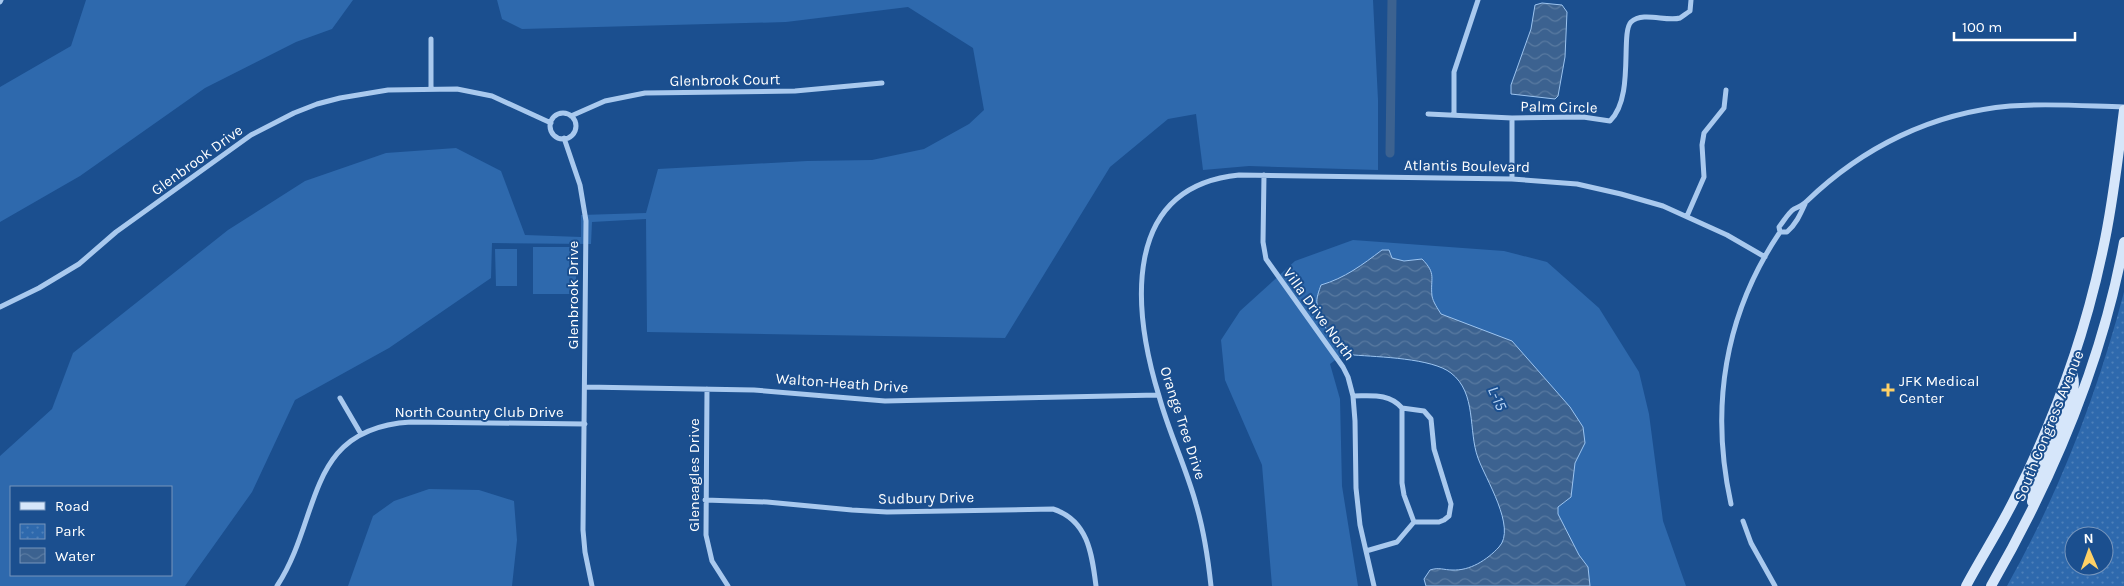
<svg xmlns="http://www.w3.org/2000/svg" width="2124" height="586" font-family="Karla,sans-serif">
  <defs>
    <pattern id="park-dots" width="8" height="8" patternUnits="userSpaceOnUse" patternTransform="scale(1.25)"><rect width="8" height="8" fill="#2e69ad"/><path d="M2 2h.1M6 6h.1" fill="none" stroke="#4d80b9" stroke-width="1.8" stroke-linecap="round"/></pattern>
    <pattern id="water-waves" width="16" height="10" patternUnits="userSpaceOnUse" patternTransform="scale(1.25)"><rect width="16" height="10" fill="#3c6290"/><path d="M0 5q4-4 8 0t8 0" fill="none" stroke="#597aa1"/></pattern>
  </defs>
  <rect width="100%" height="100%" fill="#1b4f8f"/>
  <path fill="#2e69ad" fill-rule="evenodd" d="M86 0H353L332 29 296 42 205 88 80 176 0 222V87L71 46Z
    M497 0H1373L1378 100V170L1249 166 1203 170 1196 114 1168 119 1110 167 1005 338 647 332 646 219 592 222 591 244 492 243 491 278 389 348 295 400 252 492 185 586H0V456L52 409 73 353 228 230 305 181 386 153 456 148 501 171 525 235 581 237V215L646 213 658 169 807 161 872 160 924 149 969 124 984 110 973 48 908 7 786 22 522 29 502 19ZM11 487H171V575H11Z
    M1353 240 1504 251 1547 262 1599 308 1639 372 1649 414 1663 521 1686 586H1426L1424 579 1430 570C1439 567 1444 570 1452 570 1470 571 1487 560 1499 547 1517 528 1485 478 1478 458 1468 431 1477 393 1451 373 1432 358 1378 357 1354 355L1346 352 1330 364 1340 399 1342 486 1358 586H1272L1262 465 1225 380 1221 340 1240 311 1295 261Z
    M533 247H576V294H533Z
    M495 249H517V286H496Z
    M429 489 479 490 514 501 517 540 512 586H348L373 516 394 501Z"/>
  <path fill="url(#park-dots)" fill-rule="evenodd" d="M2124 292V586H2007C2059 493 2097 395 2124 292ZM2074 536H2104V566H2074Z"/>
  <path fill="url(#water-waves)" stroke="#9cc4f0" d="M1542 3 1562 5 1567 12 1565 57 1558 96 1555 99 1511 94V85L1531 29 1535 5Z
    M1382 250H1389L1392 258 1404 261 1422 259C1437 274 1430 278 1432 296 1433 302 1438 309 1441 314L1512 341 1570 407 1583 427 1585 443 1575 463 1571 497 1558 507V514L1579 555 1588 567 1590 586H1426L1424 579 1430 570C1439 567 1444 570 1452 570 1470 571 1487 560 1499 547 1517 528 1485 478 1478 458 1468 431 1477 393 1451 373 1432 358 1378 357 1354 355 1337 348 1319 323 1317 304 1316 298 1319 291 1321 285 1345 278 1362 265 1382 250Z"/>
  <g fill="none" stroke-linecap="round" stroke-linejoin="round">
    <path stroke="#3c6290" stroke-width="9" d="M1390 153 1392 0"/>
    <path stroke="#a9c9ee" stroke-width="5" d="M0 2 1 0
      M431 39V89
      M550 126a13 13 0 1 1 26 0a13 13 0 1 1-26 0Z
      M1428 114 1512 118 1583 117 1610 121C1635 97 1620 33 1631 22 1643 11 1666 22 1680 18 1683 16 1687 13 1690 11L1691 0
      M1454 115V72L1478 0
      M571 116 605 101 645 93 795 91 882 83
      M1512 118V179
      M564 138 580 185 586 221 583 530 585 552 592 586
      M1264 175 1263 242 1266 259 1343 367 1348 377 1353 396 1355 421 1356 488 1360 525 1374 586
      M1687 216 1704 177 1702 145 1704 133 1724 108 1726 90
      M1780 232H1787C1796 224 1800 215 1805 204
      M0 307 39 288 79 264 116 232 251 135 294 113 317 104 340 98 388 90 457 89 492 96 551 123
      M585 387 754 390 885 401 1158 395
      M707 389 706 535 712 561 728 586
      M1353 396C1372 396 1389 393 1402 408L1424 411 1431 419 1434 449 1451 504 1449 516 1444 520 1439 522H1414L1397 542 1366 551
      M340 398 361 434
      M1402 408V483L1404 495 1414 522
      M705 500 767 502 852 510 887 512 1053 509C1088 520 1092 554 1096 586
      M1731 504C1710 408 1724 315 1780 232L1779 227C1784 221 1788 213 1794 209 1799 207 1803 205 1807 201 1863 147 1932 113 2010 106 2047 103 2086 106 2124 107
      M1743 521 1751 543 1775 586
      M277 586C322 518 304 428 411 422L585 424
      M1211 586C1208 558 1204 531 1196 504 1186 467 1169 433 1159 396 1133 311 1120 187 1239 175L1512 179 1577 184 1621 194 1663 206 1727 235 1765 257"/>
    <path stroke="#d6e6fa" stroke-width="10" d="M2032 502 2034 487 2071 401C2074 388 2076 380 2070 369
      M1966 586C1982 556 2001 527 2016 496 2055 418 2085 335 2103 249 2113 204 2118 157 2124 110
      M1991 586C2052 480 2102 363 2124 242"/>
  </g>
  <path fill="#ffd166" stroke="#1b4f8f" stroke-width="2" d="M1885.5 382.5h5v5h5v5h-5v5h-5v-5h-5v-5h5z"/>
  <g text-anchor="middle" stroke-width="4" stroke-linejoin="round" paint-order="stroke">
    <g font-size="15" fill="#fff" stroke="#1b4f8f">
      <text transform="translate(725 80) rotate(-1)" y="5">Glenbrook Court</text>
      <text transform="translate(1559 107) rotate(1)" y="5">Palm Circle</text>
      <text transform="translate(197 160) rotate(-36)" y="5">Glenbrook Drive</text>
      <text transform="translate(1467 166) rotate(1)" y="5">Atlantis Boulevard</text>
      <text transform="translate(573 295) rotate(-90)" y="5">Glenbrook Drive</text>
      <text transform="translate(1319 314) rotate(54)" y="5">Villa Drive North</text>
      <text transform="translate(842 383) rotate(4)" y="5">Walton-Heath Drive</text>
      <text x="479" y="417">North Country Club Drive</text>
      <text transform="translate(1183 423) rotate(72)" y="5">Orange Tree Drive</text>
      <text transform="translate(2049 426) rotate(-68)" y="5">South Congress Avenue</text>
      <text transform="translate(694 475) rotate(-90)" y="5">Gleneagles Drive</text>
      <text transform="translate(926 498) rotate(-1)" y="5">Sudbury Drive</text>
    </g>
    <g font-size="15" fill="#fff" stroke="#1b4f8f" text-anchor="start">
      <text x="1899" y="386">JFK Medical<tspan x="1899" dy="17">Center</tspan></text>
    </g>
    <g font-size="16" font-style="italic" fill="#b5d3f5" stroke="#1b4f8f">
      <text transform="translate(1498 398) rotate(66)" y="6">L-15</text>
    </g>
  </g>
  <rect x="10" y="486" width="162" height="90" fill="#1b4f8f" stroke="#7695bc"/>
  <rect x="20" y="502" width="25" height="8" fill="#d6e6fa" stroke="#7695bc"/>
  <text x="55" y="511" font-size="15" fill="#ffffff">Road</text>
  <rect x="20" y="524" width="25" height="15" fill="url(#park-dots)" stroke="#7695bc"/>
  <text x="55" y="536" font-size="15" fill="#ffffff">Park</text>
  <rect x="20" y="548" width="25" height="15" fill="url(#water-waves)" stroke="#7695bc"/>
  <text x="55" y="561" font-size="15" fill="#ffffff">Water</text>
  <g transform="translate(2089 551) rotate(358)"><circle r="24" fill="#1b4f8f" stroke="#7695bc"/>
  <path d="M0-4L9 19L0 12L-9 19Z" fill="#ffd166"/>
  <text y="-8" font-size="14" font-weight="bold" text-anchor="middle" fill="#ffffff">N</text>
  </g>
  <path d="M1954 32v8h121v-8" fill="none" stroke="#ffffff" stroke-width="2.5"/>
  <text x="1962" y="32" font-size="15" fill="#ffffff" stroke="#1b4f8f" stroke-width="4" paint-order="stroke">100 m</text>
</svg>
